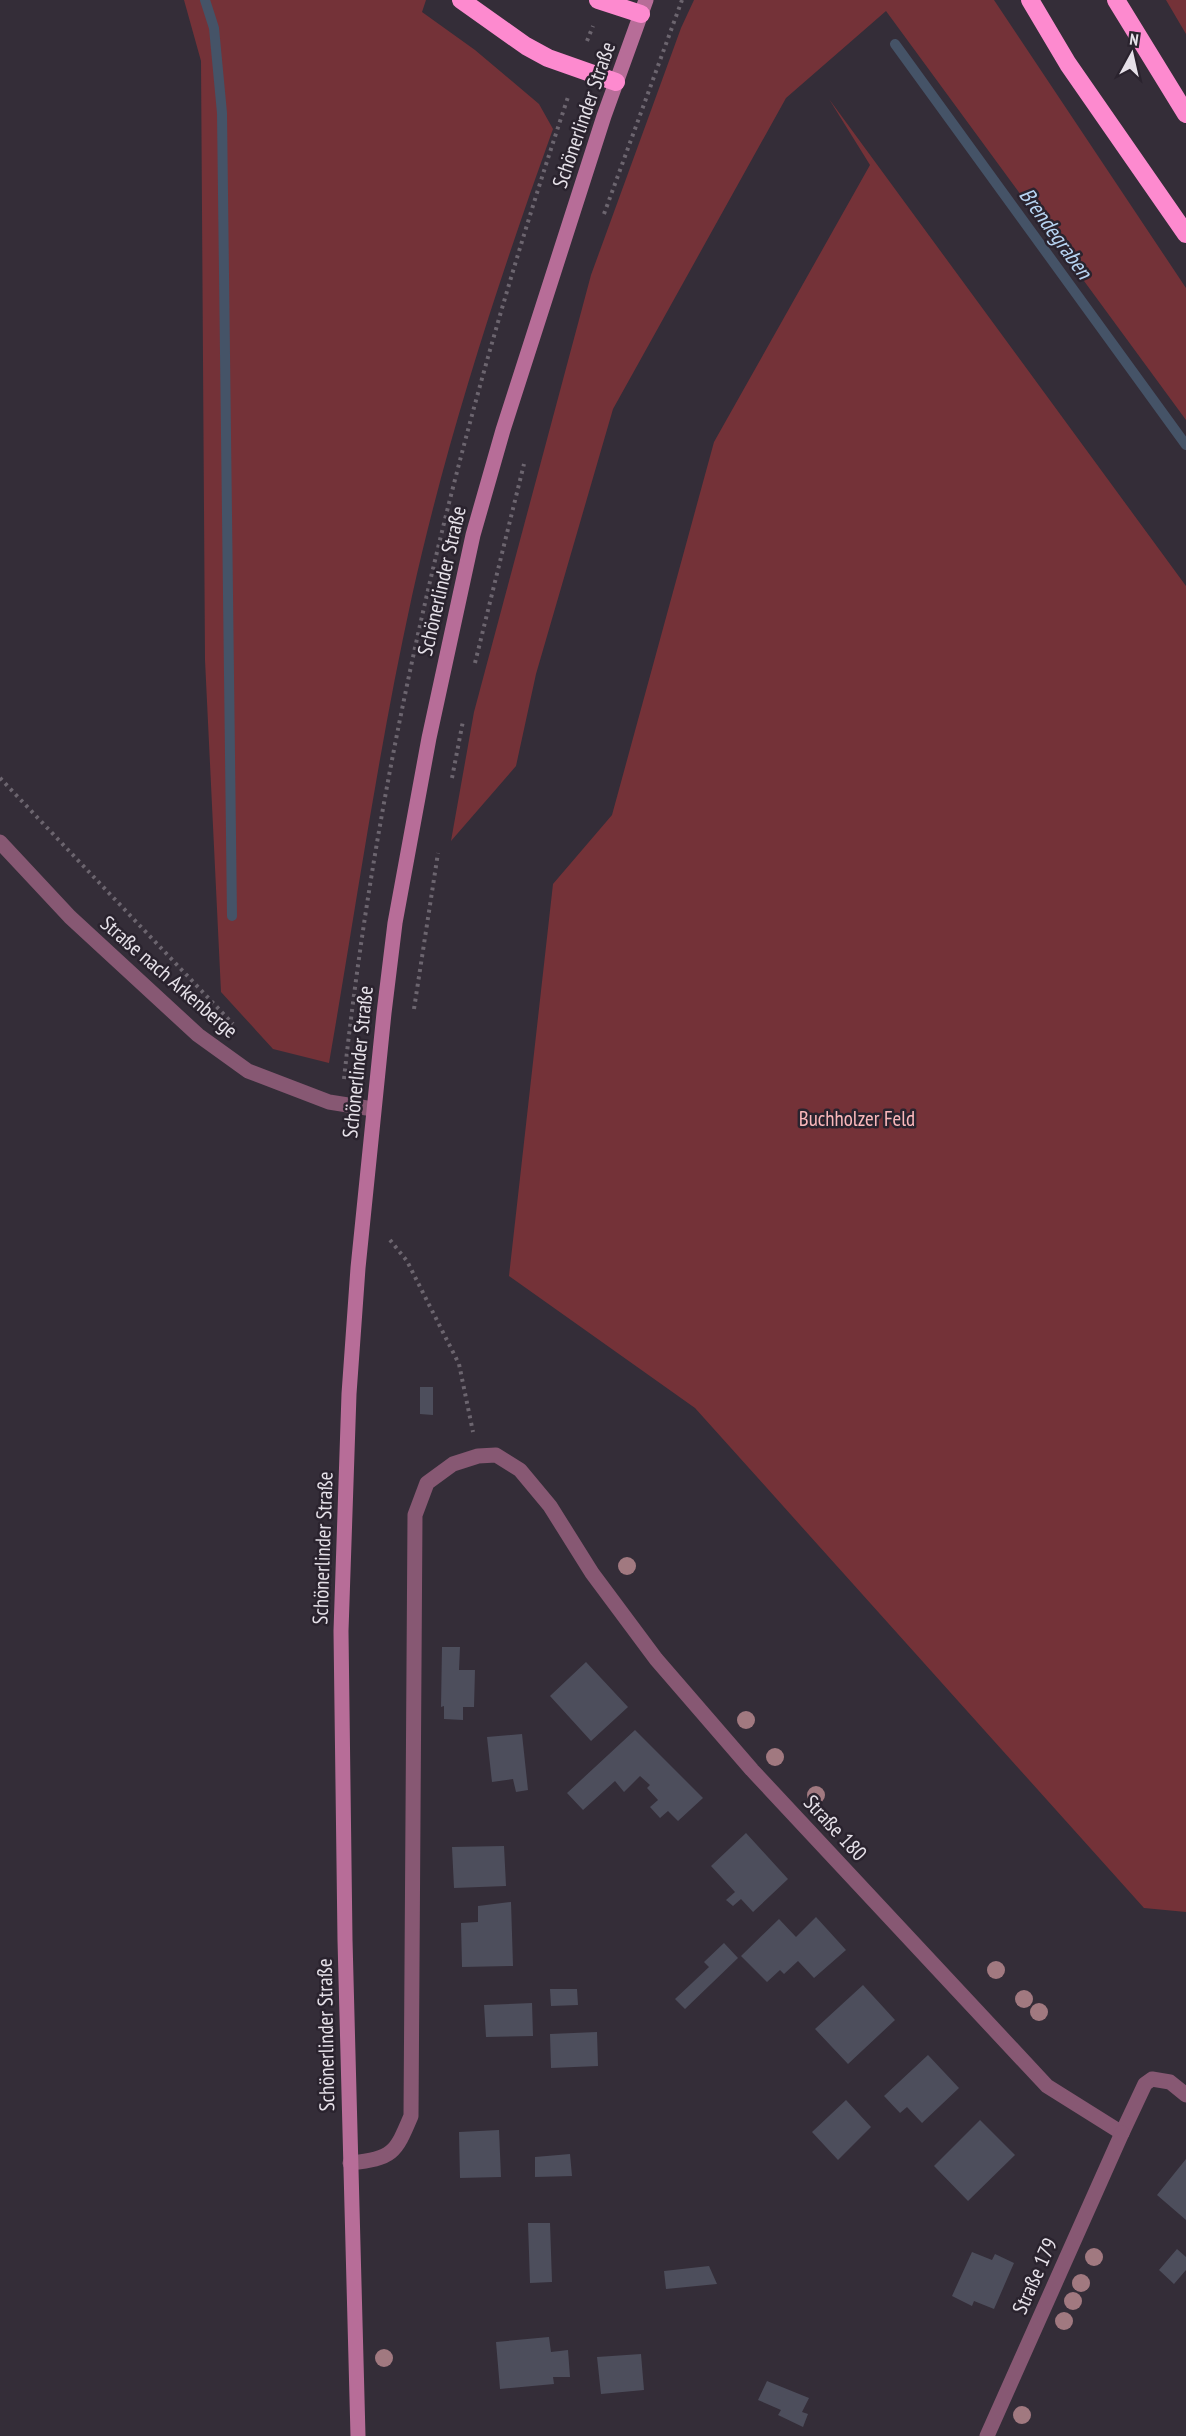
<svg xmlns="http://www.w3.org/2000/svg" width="1186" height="2436" font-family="'PT Sans Narrow',sans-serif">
  <rect width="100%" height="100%" fill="#342d38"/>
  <path fill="#743238" d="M184 0H426L422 12 475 50 539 104 553 129C498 282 447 438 412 596 378 751 356 908 329 1063L273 1049 221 992 205 660 201 61Z
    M694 0H994L1186 288V420L886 11 786 98 613 409 536 674 516 766 451 841 474 712 591 275 681 28Z
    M1166 0H1186V34Z
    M829 99 1186 586V1912L1144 1908 695 1408 509 1276 553 884 612 815 714 442 870 165Z"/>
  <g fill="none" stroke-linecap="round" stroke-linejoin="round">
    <path stroke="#455367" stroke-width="10" d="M205 0 214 28 222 113 232 916
      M895 44 1186 445"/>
  </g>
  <path fill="#4d4e5c" d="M420 1387H433V1415L420 1414Z
    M442 1647H460L459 1670H475L474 1707H463V1720L444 1719V1706L441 1707Z
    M586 1662 628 1707 591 1741 550 1696Z
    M635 1730 703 1798 678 1821 668 1811 660 1818 650 1807 658 1800 647 1788 650 1785 640 1776 624 1792 615 1781 583 1810 567 1793Z
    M522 1734 528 1790 516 1792 513 1779 492 1782 487 1737Z
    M746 1833 788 1879 753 1912 741 1899 733 1906 726 1900 735 1892 711 1866Z
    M504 1846 506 1886 454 1888 452 1847Z
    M511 1902 513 1966 462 1967 461 1923 478 1922V1906Z
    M816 1917 846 1950 814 1978 798 1961 784 1974 780 1970 767 1982 741 1956 779 1919 796 1937Z
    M724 1943 738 1958 685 2009 675 1999 709 1967 704 1962Z
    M863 1985 895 2020 848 2064 815 2029Z
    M550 1989H577L578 2005 551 2006Z
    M532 2003 533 2036 486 2037 484 2005Z
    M597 2032 598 2066 551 2068 550 2034Z
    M928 2055 959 2088 922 2123 907 2107 900 2113 884 2096Z
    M846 2100 871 2127 838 2160 812 2132Z
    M980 2120 1015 2155 968 2201 934 2166Z
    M499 2130 501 2177 460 2178 459 2132Z
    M570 2154 572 2176 535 2177V2157Z
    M1186 2159V2220L1157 2195Z
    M528 2223H550L552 2282 530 2283Z
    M1177 2249 1186 2257V2270L1174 2284 1159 2270Z
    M972 2252 992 2260 995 2254 1014 2263 994 2309 974 2301 972 2306 952 2296Z
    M709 2266 717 2284 666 2289 664 2271Z
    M549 2337 551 2352 568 2350 570 2377H553L554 2384 500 2389 496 2342Z
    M641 2354 644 2390 601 2394 597 2357Z
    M767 2381 809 2398 802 2412 808 2414 803 2427 778 2415 781 2410 758 2400Z"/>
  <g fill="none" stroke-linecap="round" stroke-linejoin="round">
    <path stroke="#6c656f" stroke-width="4" stroke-dasharray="3 4.5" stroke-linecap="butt" d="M587 41 593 26
      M604 214 682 0
      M475 663 524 464
      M0 778 233 1024
      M452 778 463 721
      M414 1009 438 853
      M344 1079C380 744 463 413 569 94
      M390 1240 407 1261 459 1364 473 1432"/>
    <path stroke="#875873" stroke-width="15" d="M350 2163C393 2158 395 2154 411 2116L415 1515 427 1483 453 1464 478 1456 496 1455 520 1470 550 1506 592 1573 656 1659 752 1770 1047 2086 1122 2133 1145 2084 1152 2079 1170 2082 1186 2095"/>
    <path stroke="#875873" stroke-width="15" d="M0 842 70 917 198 1035 248 1071 329 1102 373 1109
      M987 2436 1122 2133"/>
    <path stroke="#b76d98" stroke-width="15" d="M358 2436 345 1940 341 1631 349 1394 358 1268 384 1013 395 923 429 738 473 535 503 430 604 116 646 0"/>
    <path stroke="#fd8acf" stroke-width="18" d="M461 0 526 46 548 58 616 82
      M598 0 641 14
      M1030 0 1068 64 1186 234
      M1116 0 1186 114"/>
  </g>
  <g fill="#a17980">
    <circle cx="627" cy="1566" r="9"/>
    <circle cx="746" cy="1720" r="9"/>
    <circle cx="775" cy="1757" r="9"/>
    <circle cx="816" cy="1795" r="9"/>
    <circle cx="996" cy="1970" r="9"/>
    <circle cx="1024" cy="1999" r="9"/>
    <circle cx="1039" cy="2012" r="9"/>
    <circle cx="1094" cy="2257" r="9"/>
    <circle cx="1081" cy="2283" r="9"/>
    <circle cx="1073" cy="2301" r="9"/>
    <circle cx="1064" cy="2321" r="9"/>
    <circle cx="384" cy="2358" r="9"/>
    <circle cx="1022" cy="2415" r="9"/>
  </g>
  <g text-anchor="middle" stroke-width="5" stroke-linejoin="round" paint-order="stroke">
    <g font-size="21" fill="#e6e1e9" stroke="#2a232e">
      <text transform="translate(584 115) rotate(-71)" y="7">Schönerlinder Straße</text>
      <text transform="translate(442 581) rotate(-77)" y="7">Schönerlinder Straße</text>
      <text transform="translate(169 977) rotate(41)" y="7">Straße nach Arkenberge</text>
      <text transform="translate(358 1062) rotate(-84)" y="7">Schönerlinder Straße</text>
      <text transform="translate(323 1548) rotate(-88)" y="7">Schönerlinder Straße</text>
      <text transform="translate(835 1828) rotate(47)" y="7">Straße 180</text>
      <text transform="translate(326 2035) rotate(-91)" y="7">Schönerlinder Straße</text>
      <text transform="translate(1035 2276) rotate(-66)" y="7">Straße 179</text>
    </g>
    <g font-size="21" fill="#fbb8bb" stroke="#2a232e">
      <text x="857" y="1126">Buchholzer Feld</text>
    </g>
    <g font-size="22" font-style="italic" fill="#b7d4f2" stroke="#2a232e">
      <text transform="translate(1056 233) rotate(54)" y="8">Brendegraben</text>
    </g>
  </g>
  <g transform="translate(1132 54) rotate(8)" stroke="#2a232e" stroke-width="4.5" paint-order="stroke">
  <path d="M0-4.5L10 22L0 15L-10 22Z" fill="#e6e1e9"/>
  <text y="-9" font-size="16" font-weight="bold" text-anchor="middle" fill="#e6e1e9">N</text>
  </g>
</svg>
